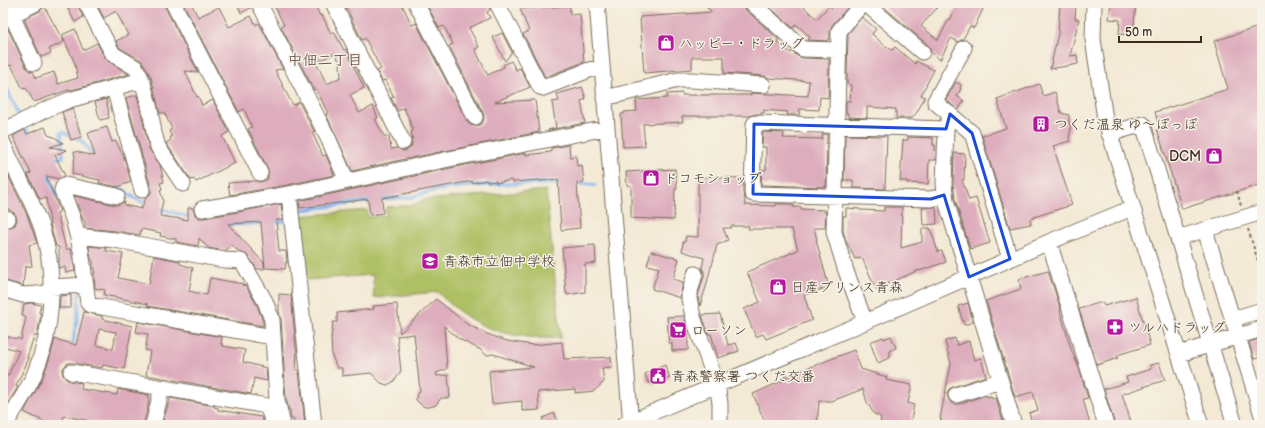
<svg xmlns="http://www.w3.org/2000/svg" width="1265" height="428" font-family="'Balsamiq Sans','Klee One',sans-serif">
  <rect width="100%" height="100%" fill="#f7f3e8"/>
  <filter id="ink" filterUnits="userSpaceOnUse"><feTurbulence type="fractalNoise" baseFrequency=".025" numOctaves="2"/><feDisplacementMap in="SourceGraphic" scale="8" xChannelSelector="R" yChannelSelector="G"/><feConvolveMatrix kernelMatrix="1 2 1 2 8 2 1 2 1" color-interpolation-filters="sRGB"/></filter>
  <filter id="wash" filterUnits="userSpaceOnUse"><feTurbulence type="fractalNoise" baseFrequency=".012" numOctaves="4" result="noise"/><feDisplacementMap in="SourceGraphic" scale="16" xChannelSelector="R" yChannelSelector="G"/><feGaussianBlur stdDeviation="0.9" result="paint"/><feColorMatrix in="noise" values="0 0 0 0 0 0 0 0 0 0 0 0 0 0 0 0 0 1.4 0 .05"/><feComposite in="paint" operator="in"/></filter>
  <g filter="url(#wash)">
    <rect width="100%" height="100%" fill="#f3e9d4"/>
    <path fill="#aec064" stroke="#747541" d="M546 190 561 338C526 339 495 335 466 316 455 309 446 300 437 292L374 298 373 275 306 280 300 216 367 210 368 217 386 216V207L413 205 422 200Z"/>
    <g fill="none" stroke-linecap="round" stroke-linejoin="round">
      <path stroke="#83b5f0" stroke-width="3.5" d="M3 81 20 116
        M25 126 30 136
        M53 159 63 157 61 132H63L81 140 97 159
        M47 173 57 195
        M115 183C124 193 135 199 147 204
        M572 183 595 185
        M378 200 412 197 436 190 466 186 502 184 562 183
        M158 208 192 218
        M294 211 371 201
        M272 222 287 221
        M226 225 266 223
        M72 347 78 315 79 292
        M38 425 42 417"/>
    </g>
    <g id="blocks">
      <path fill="#deadbd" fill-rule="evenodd" d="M65 3H77L83 17 75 22Z
        M96 3H164L165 7 198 72 185 71 197 97 198 96 202 105 213 100 229 132 222 136 235 163 196 182 194 179 191 180 166 143 171 140 170 138 172 137 169 131 172 129 164 112 160 114 151 77 144 64 141 60 120 48 116 41 128 35 116 11 104 18Z
        M183 3H191L198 17 219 7 229 27 251 16 256 25 259 23 283 69 275 70 289 98 293 105 299 102 314 131 312 132 323 156 326 155 334 175 287 185 230 195 228 183 255 181 259 182 264 181 268 179V169L248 129 252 127 244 109 239 112Z
        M237 3H250L251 8 241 13Z
        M273 3H314L320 16 322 15 331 34 334 32 344 50 346 49 364 88 350 95 359 113 373 106 378 118 375 119 384 136 389 137 391 149 397 148 403 151 407 150 411 147 412 143 411 139 413 138 411 132 413 131 409 119 404 108 398 111 391 98 394 97 385 80 382 81 377 71 381 69 365 38 362 40 344 3H401L412 25 416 23 467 121 470 125 475 126 479 125 483 122 484 117 483 113 449 46 453 44 444 26 439 28 426 3H475L477 7 484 3H488L490 10 487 12 490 18 469 28 479 47 475 49 487 74 488 75 504 67 503 65 511 61 516 70 520 68 530 87 495 102 535 100 539 132 396 161 352 171 326 114 328 113 316 89 314 90 281 27 284 25ZM335 53 340 63 341 77 327 84 316 63Z
        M702 3H743L746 10 779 40 777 42 791 53 792 51 797 56 803 58 829 59 828 98 820 97 819 110 800 109 799 115H787L788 112 764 110V113H761V114H755L749 116H682L683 122 643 124 645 146 623 147 621 114H624V112L637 111 636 100 667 98V94L682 93V95H751V93L808 96 809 81 769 78 764 76 724 73V57H692V69L644 73 640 17 712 12Z
        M767 3H799L817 19 829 6 832 8 837 3H845L849 6 832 25 830 31V38L827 41 808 40 810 37 796 24 793 28 766 4Z
        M887 3H932L937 8 921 26 938 40 949 19 950 20 959 3H986L974 28 970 26 963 39 958 42 951 38 940 60 931 52 930 49 928 45 884 7Z
        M1060 3H1076L1075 19H1079L1070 56 1077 55 1078 64 1050 69 1058 34Z
        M1111 3H1136L1133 35 1119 34 1120 20 1109 19Z
        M44 6 64 42 49 49 51 53 41 57 24 19 40 11Z
        M570 6V15L580 14 584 62 545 77 523 34 529 31 520 9Z
        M862 17 876 29 872 34 884 45 892 50 895 47 915 64 916 61 934 70 921 95 925 97 917 112 912 118H896V109L867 107V118L848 117V113H846V101H850L851 85 847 84 848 34Z
        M7 27 26 67 29 71 33 72 36 78 54 72 58 84 78 78 74 61 62 35 75 29 83 50 97 43 105 58 108 61 129 74 72 90 71 89 34 102 26 88 23 89 11 65 3 69V33L8 31 6 28Z
        M1259 27 1262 38V184L1182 209 1157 129 1160 128 1155 112 1228 89 1214 41Z
        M502 33 512 52 505 61 493 37Z
        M956 82 961 85 960 88 961 89 957 96 964 101 958 110 946 100Z
        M1039 84 1043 96 1055 92 1061 113 1069 115V122L1071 128 1069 138 1070 141 1053 146 1072 205 1034 217V218L1030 219 1031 224 1010 228 982 136 1006 128 997 99Z
        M582 87 586 99 581 101 585 123 548 130 556 128 552 102 559 101 557 94Z
        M137 95 149 149 160 165 164 182 160 183 162 189 160 190 163 200 160 216 188 220V208H193L195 215 199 218H204L281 204 283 220H276L279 251H286L287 263 286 262 285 269 265 268 261 222 228 224 264 263V269H257L247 255 239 252 232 245 225 251 208 248 199 238 198 246 176 242V239L160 236 161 233 141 229 140 235 116 231 85 228V221L83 220 74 196 115 205 120 204 124 202H125L124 205 141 209 146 198 151 193V188L126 98Z
        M106 99 109 113 108 114 109 118 100 120 95 102Z
        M73 108 81 137 71 140 62 112Z
        M45 127 48 135 54 137 63 143 50 147 67 150 55 155 65 176 59 179 46 176 60 211 57 213 66 249H71L75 271 66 273 65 267 59 268V247L56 246 51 229 46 198 40 199 29 177 28 174 31 173 13 136 25 130 27 134Z
        M107 127 112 142 116 141 125 160 131 182 120 186 119 187 99 183 100 180 72 174 75 157 74 152H76L77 151 81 153 95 156 88 133Z
        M763 132 784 133 783 138 822 139 823 134H827L826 187 761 185 762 170H766V147H762Z
        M845 135 887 136 885 189 853 188V180H844Z
        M908 137 933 138V145H935L936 160H929L928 184 907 183V181H900L903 140H908Z
        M569 145 570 157 576 156 577 166 582 165 584 182 577 183 580 228 561 230 558 179 540 181V180L512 182V180L496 183V181L487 182 486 180 472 183V181L398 195 382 198 383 213 370 215 368 199 300 208 299 201 451 168 526 153V155L551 152V148Z
        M954 153 965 154 964 180H962L969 200 976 198 990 243 970 249 955 199 953 184Z
        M3 165 27 215 37 243 29 245 32 266 25 267 23 286 3 280V228L11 227 15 225 17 220 16 216 14 213 9 210 3 194Z
        M675 169 677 189H675L674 220 631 218V186L627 185 626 172Z
        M698 177 743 178V193L745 199V205L776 206V204H793V207H801V209L824 210V212H826L825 228H814L817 240H816L829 287 804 295 812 320 766 339 763 334 756 337 744 309 760 302 747 272 798 250 792 229H748L749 226H731V228H723L728 240 717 245 712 266H711L706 287 700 306 698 296 704 276V272L702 268 704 258 682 251 683 242H685L686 236 698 237Z
        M884 207H902L901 248 922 242V228H930L938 252 942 251 946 262 919 271V270L876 289 862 258 859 259V258L855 259 846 241 843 231V216H846V208L860 209V210L884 211Z
        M936 207 937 224 923 225 922 208Z
        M595 245 596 263 585 264V292L567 295V292L566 293 562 248Z
        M89 246 107 248 106 251 123 254 118 278 149 284 154 256 180 261V264L193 268 189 291 207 295 210 278 243 284 242 285 246 286 257 305 263 322V326L147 306 148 304 104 295 105 290 95 288 94 276 95 268 93 269V261L91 259Z
        M651 251 679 259 673 279 683 282 680 298 652 289 659 268 647 265Z
        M1048 271 1061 310 1060 311 1071 349 1079 368 1088 398 1083 399 1090 425H1033L1029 413 1038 410 1033 392 1015 397 986 301 1021 289 1019 279Z
        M279 294 291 295 296 349 297 350 296 370H299L305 425H293L294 419H291L290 410H289L286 399 281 319 279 312Z
        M71 295V308H59L60 296Z
        M1136 297 1150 345 1117 355 1118 358 1097 365 1079 309 1102 302 1104 306Z
        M436 299 467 324 487 334 507 341 533 345 562 342 564 359 611 357 612 367 602 368 604 382 594 391 575 393V389L538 392 539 410 522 411V401L492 404 489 371 534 367 493 354 488 355 483 353 481 350 459 339 444 326 447 369 436 373 437 376 448 375 450 398H441L436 405 430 407H425L420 404 416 400 417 394 420 391 414 334 397 336 401 371 397 377 393 382 387 385 381 383 371 373 342 376V368H337L332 356 331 339 333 322H337V313L374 309 373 306 397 304 400 333Z
        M31 303 41 305 39 313 41 314 40 320 37 336H34L27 358H29L16 386 18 387 3 411V374L8 376 19 351 3 346V335L16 339 17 338 21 340 26 317 22 316 24 304Z
        M968 303 973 322 964 325 958 306Z
        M84 312 102 316V319L132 326 124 369 103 365 102 368 73 363H68L64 367 62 371 63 375 66 379 69 381 82 383 81 389 117 395 118 389 149 395 148 407 143 425H112L64 416 61 425H44L45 422 24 412 42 379 49 360 55 339 76 345ZM99 329 116 332 113 349 96 345Z
        M720 314 728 345 736 343 739 351 718 358 711 334 709 335 702 315Z
        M684 316 688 329V350L672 351V343H669L667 317Z
        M138 322 222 337 221 344H223V346L245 350 243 362 266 368 267 381 254 378 251 394 146 375 150 351 145 350 148 334 136 332Z
        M891 336 896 348 889 351 891 357 878 363 870 342 883 337 884 339Z
        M955 338 957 345 969 341 974 360 981 358 986 376 953 387 949 389 947 393 948 398 950 402 954 404H959L986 395 987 397 991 396 992 399 996 398 1003 421 989 425H941V419H940L951 364 945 341Z
        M1262 338V357L1254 359 1249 342Z
        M854 350 861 369 887 377 886 380 912 385 908 403 914 405 910 425H880L881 417 874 414 867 402 863 389 832 401H819L817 425H769L766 420H764L753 394 782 381 785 376H788Z
        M1159 363 1165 380 1122 394 1132 425H1115L1104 389 1128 382 1126 377 1151 369 1150 365Z
        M665 365 670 378 655 384 648 382 645 374Z
        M170 398 215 406 214 407 218 408V410L261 417 264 424 261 425H162Z
        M554 413 558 421 549 425H543V418Z"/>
    </g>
  </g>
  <g filter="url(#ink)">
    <use href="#blocks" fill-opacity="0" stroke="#7b6d5e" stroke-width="1"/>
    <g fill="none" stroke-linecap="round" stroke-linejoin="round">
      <g stroke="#7b6d5e" stroke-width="17">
        <path id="minor" d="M6 3 34 63
          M86 3 113 54 136 68 142 80 147 98 150 109 154 133 158 147 183 184
          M173 3 260 173
          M259 3 329 140 347 181
          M333 3 403 142
          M416 3 475 117
          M497 3 540 87 543 88 589 70 602 67
          M597 3 631 425
          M752 3 803 49 838 50
          M863 3 839 31 834 232 846 271 865 322
          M865 3 922 52
          M1094 3 1093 39 1105 119 1201 425
          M4 19 36 3
          M964 48 935 101V102L972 133 1010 259
          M114 88 142 190
          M604 98 626 93 678 80H691L763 85
          M950 114 946 129 944 184 946 201 1014 425
          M3 131 45 110 69 100 142 80
          M1109 134 1143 124 1235 425
          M3 143C11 161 19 178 28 195 33 206 38 217 42 229 57 275 53 331 34 375 26 393 15 409 5 425
          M289 194 314 425
          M945 195 931 199 753 194 752 193 754 124 755 123 946 129
          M117 196 65 185 63 187 62 190 73 219 81 250 88 303 90 305 273 337
          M202 209 289 194 449 159 607 128
          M3 218 8 219
          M1205 230 1262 415
          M78 236 115 240 224 260 241 261 243 263 265 301 272 320 277 400 283 425
          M1178 238 1262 212
          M1049 242 1106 425
          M695 274 689 295V299L694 320 717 385 720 403V425
          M51 287 86 285
          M3 289 23 295 51 293
          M1233 319 1262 310
          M1179 354 1262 329
          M71 372 267 406 274 425
          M956 395 1000 381
          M153 425 162 388
          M623 425 865 322 1049 242 1132 208"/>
      </g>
      <path stroke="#7b6d5e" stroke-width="2" stroke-dasharray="3 3" stroke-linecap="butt" d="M1237 191 1241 206
        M1248 229 1262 274"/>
      <use href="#minor" stroke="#fff" stroke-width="15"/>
    </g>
  </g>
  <path fill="none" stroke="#1d4ed8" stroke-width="3" stroke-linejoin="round" d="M950 114 972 133 1010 259 969 277 944 195 931 199 753 194 754 124 946 129Z"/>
  <defs>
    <g id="shop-square" transform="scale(0.9)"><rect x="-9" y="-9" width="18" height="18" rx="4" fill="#b5179e" stroke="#f7f3e8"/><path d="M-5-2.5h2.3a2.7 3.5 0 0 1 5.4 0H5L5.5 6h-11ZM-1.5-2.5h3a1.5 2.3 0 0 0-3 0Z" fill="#fff"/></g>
    <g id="building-square" transform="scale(0.9)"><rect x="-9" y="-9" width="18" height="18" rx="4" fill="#b5179e" stroke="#f7f3e8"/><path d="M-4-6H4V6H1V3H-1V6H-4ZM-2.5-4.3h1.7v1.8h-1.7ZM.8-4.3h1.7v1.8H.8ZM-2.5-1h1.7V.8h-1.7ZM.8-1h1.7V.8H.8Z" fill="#fff"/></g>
    <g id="school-square" transform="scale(0.9)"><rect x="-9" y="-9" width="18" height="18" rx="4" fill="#b5179e" stroke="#f7f3e8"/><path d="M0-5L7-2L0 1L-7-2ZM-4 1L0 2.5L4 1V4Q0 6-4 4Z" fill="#fff"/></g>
    <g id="pharmacy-square" transform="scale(0.9)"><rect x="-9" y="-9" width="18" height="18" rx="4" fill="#b5179e" stroke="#f7f3e8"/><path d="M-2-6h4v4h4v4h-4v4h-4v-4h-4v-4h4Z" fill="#fff"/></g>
    <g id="supermarket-square" transform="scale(0.9)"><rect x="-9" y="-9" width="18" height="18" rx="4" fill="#b5179e" stroke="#f7f3e8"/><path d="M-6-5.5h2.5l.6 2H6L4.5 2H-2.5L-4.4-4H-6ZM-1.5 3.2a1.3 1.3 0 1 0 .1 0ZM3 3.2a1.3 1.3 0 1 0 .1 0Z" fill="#fff"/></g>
    <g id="civic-square" transform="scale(0.9)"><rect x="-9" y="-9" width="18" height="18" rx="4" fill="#b5179e" stroke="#f7f3e8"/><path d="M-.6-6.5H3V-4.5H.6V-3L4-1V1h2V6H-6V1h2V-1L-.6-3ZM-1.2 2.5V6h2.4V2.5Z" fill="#fff"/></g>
  </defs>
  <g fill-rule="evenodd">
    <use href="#shop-square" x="666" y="43"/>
    <use href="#building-square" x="1041" y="124"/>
    <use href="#shop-square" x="1214" y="156"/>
    <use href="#shop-square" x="651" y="178"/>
    <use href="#school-square" x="430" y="261"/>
    <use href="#shop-square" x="778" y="287"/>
    <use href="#pharmacy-square" x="1115" y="327"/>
    <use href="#supermarket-square" x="678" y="330"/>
    <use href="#civic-square" x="658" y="376"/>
  </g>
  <g text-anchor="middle" stroke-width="3" stroke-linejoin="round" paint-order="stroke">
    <g font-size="14" fill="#3b2a1e" stroke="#f7f3e8" text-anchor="start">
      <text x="679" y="48">ハッピー・ドラッグ</text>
      <text x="1054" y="129">つくだ温泉 ゆ～ぽっぽ</text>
      <text x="1201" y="161" text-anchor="end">DCM</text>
      <text x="664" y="183">ドコモショップ</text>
      <text x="443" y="266">青森市立佃中学校</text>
      <text x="791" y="292">日産プリンス青森</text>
      <text x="1128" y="332">ツルハドラッグ</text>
      <text x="691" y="335">ローソン</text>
      <text x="671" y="381">青森警察署 つくだ交番</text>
    </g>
    <g font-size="15" font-weight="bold" fill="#745856" stroke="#f7f3e8">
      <text x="325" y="65">中佃二丁目</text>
    </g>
  </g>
  <rect width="1265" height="428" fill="none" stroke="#f7f3e8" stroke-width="16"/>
  <path d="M1119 36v6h82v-6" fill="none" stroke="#3b2a1e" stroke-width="2"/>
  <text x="1125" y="36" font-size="12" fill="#3b2a1e" stroke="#f7f3e8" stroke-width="3" paint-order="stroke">50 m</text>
</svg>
